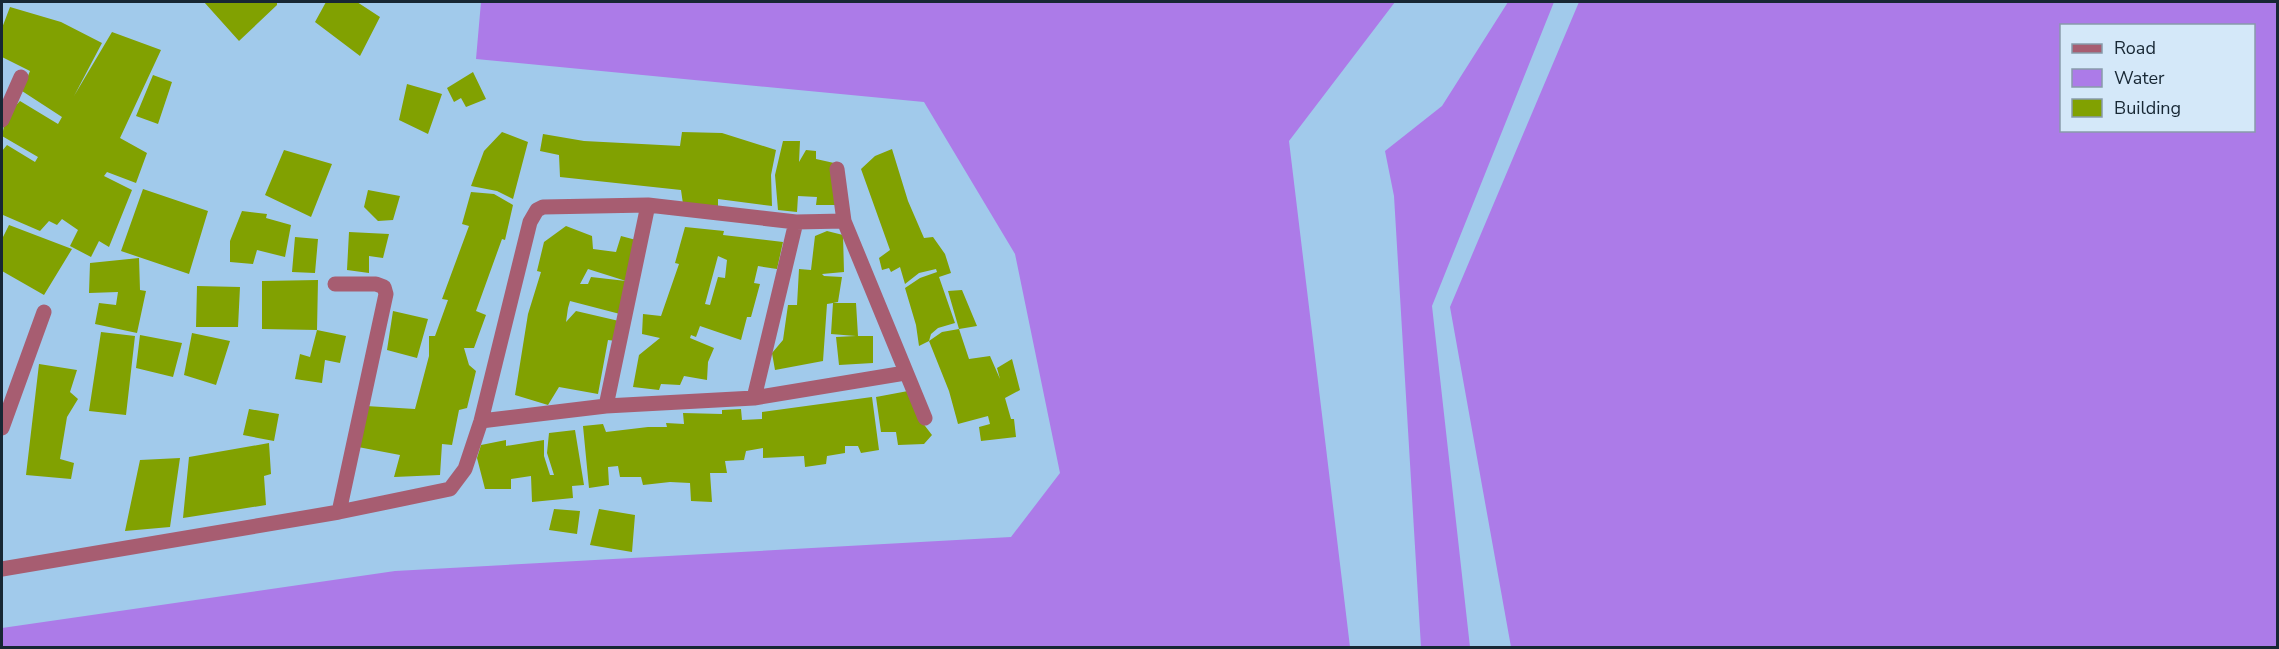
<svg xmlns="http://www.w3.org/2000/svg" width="2279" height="649" font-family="'Nunito Sans',sans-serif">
  <rect width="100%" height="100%" fill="#a1caeb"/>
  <path fill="#ac7be8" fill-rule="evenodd" d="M481 2H1395L1289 141 1350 647H2V628L395 571 1011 537 1060 473 1015 254 924 102 476 59Z
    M1508 2H1554L1432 306 1470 647H1421L1394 196 1385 151 1442 106Z
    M1579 2H2277V647H1511L1450 307ZM2062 26H2254V130H2062Z"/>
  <path fill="#81a101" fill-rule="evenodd" d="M204 2H277V5L239 41Z
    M326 2H357L380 17 360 56 315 22Z
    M10 7 61 22 102 43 74 96 112 32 161 50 120 138 147 153 136 183 107 172 104 176 132 190 109 247 99 241 91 257 70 246 78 230 62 219 57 225 49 221 40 231 3 215 2 218V151L7 145 35 162 38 157 2 136 6 116 20 101 58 124 62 117 22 91 30 71 2 57V28Z
    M473 72 486 99 466 107 461 98 454 102 447 88Z
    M153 75 172 82 158 124 136 116Z
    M407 84 442 94 428 134 399 120Z
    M502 132 528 142 513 199 497 191 471 186 484 151Z
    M682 132 722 133 776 150 771 175 772 206 718 199V206L683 204 681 190 560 177 559 155 540 151 543 134 584 141 680 146Z
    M783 141H800L799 162 806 150 816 151V159L834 163 835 205H816L817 197 798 196 797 212 778 210 775 175Z
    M892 149 908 201 924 238 933 237 945 254 951 273 939 277 955 323 938 328 931 334 929 341 919 346 916 325 905 288 920 278 937 272 936 269 919 273 905 284 900 267 891 272 889 268 882 270 879 258 890 250 861 169 875 156Z
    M284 150 332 164 311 217 265 195Z
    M143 189 208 211 189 274 121 251Z
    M368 190 400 196 393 220 378 221 364 207Z
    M471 192 494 194 513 205 505 240 502 239 476 311 486 315 474 348H464L469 365 476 371 467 408 459 410 452 445 442 444 440 475 394 477 400 455 358 447 366 406 415 409 429 356V336H435L448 300 442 299 469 226 462 224Z
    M242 211 267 214 266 218 291 225 285 257 257 250 253 264 230 262V241Z
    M9 225 72 249 44 295 2 271V239Z
    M566 226 592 236 593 249 616 252 621 236 636 240 626 281 588 269 580 284H588L591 277 626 281 620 314 570 301 568 308 566 322 576 311 619 321 616 341 608 340 598 394 559 387 548 405 515 395 528 314 541 272 537 271 544 242Z
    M685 227 724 231 723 235 783 242 777 269 758 266 754 283 760 284 751 317H747L741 340 700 326 696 337 691 335 690 338 714 348 708 362 707 380 684 376 680 385 661 384 659 390 633 387 639 355 660 338 642 334 643 314 661 316 679 264 675 263ZM718 256 727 260 725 278 718 277 710 305 705 304Z
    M827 231 843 235 844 272 822 274 824 276 842 277 838 302 833 303H856L858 336H873V363L839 365 836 337 856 336 831 334 833 303 827 304 823 361 775 370 772 353 783 340 788 305H797L799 269 811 270 815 236Z
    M349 232 389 234 383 258 369 256V273L347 270Z
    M295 237 318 239 315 273 292 272Z
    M139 258 140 290 146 291 137 333 95 324 99 303 116 305 118 292 89 293 90 263Z
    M318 280 317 330 262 329V281Z
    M197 286 240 287 238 327H196Z
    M962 290 977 326 959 329 948 291Z
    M393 311 428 319 417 358 387 350Z
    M959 329 969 359 990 356 1000 379 997 368 1012 359 1020 390 1005 398 1011 419H1014L1016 437 981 441 979 427 990 424 988 416 958 424 949 391 929 341 942 332Z
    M317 330 346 336 340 363 325 360 322 383 295 379 300 354 310 357Z
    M101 332 135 336 126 415 89 411Z
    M192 333 230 341 216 385 184 375Z
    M140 335 182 343 173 377 136 368Z
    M39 364 77 370 70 392 78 399 67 417 60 459 74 463 71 479 26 475Z
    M908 391 922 422 932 435 924 444 898 445 896 432H881L876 397Z
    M872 397 879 450 861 453 858 446H845V453L827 456 826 464 805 467 804 456 763 458V448L746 451 744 460 725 461 727 473H710L712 502 691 501 690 483 670 482 643 485 641 477H620L618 466 608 467 609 485 589 488 583 426 603 424 606 432 648 427H667L666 423 684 424 683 413 722 414V410L741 409 742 420 762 419V412Z
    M249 409 279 414 274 441 243 435Z
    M575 430 584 485 572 486 573 498 532 502 531 476 511 479V489H485L477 458 481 445 506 440V446L544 440V456L550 475H554L547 453 549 433Z
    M269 443 271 474 264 476 266 505 183 518 189 457Z
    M180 458 170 527 125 531 140 460Z
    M554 509 580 511 577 534 549 530Z
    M599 509 635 515 632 552 590 545Z"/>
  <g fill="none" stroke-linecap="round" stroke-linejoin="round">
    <path stroke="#a75d71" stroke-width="15" d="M2 120 21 77
      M837 169 844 221 925 418
      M335 284H376L384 287 386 294 339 512
      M754 398 796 222
      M606 406 648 205
      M481 421 606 406 754 398 905 373
      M2 428 44 312
      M2 569 339 512 450 489 465 469 481 421 530 222 537 210 543 207 648 205 796 222 844 221"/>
  </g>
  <rect width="2279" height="649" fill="none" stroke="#172734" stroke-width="6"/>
  <rect x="2060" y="24" width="195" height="108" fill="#d4e8f9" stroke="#889baa" stroke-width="1.5"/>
  <rect x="2072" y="44" width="30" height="9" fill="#a75d71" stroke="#889baa" stroke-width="1.5"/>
  <text x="2114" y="54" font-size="18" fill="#172734">Road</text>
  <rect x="2072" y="69" width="30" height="18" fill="#ac7be8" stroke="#889baa" stroke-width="1.5"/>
  <text x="2114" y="84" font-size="18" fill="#172734">Water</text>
  <rect x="2072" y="99" width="30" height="18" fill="#81a101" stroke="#889baa" stroke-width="1.5"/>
  <text x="2114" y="114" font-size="18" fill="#172734">Building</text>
</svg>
